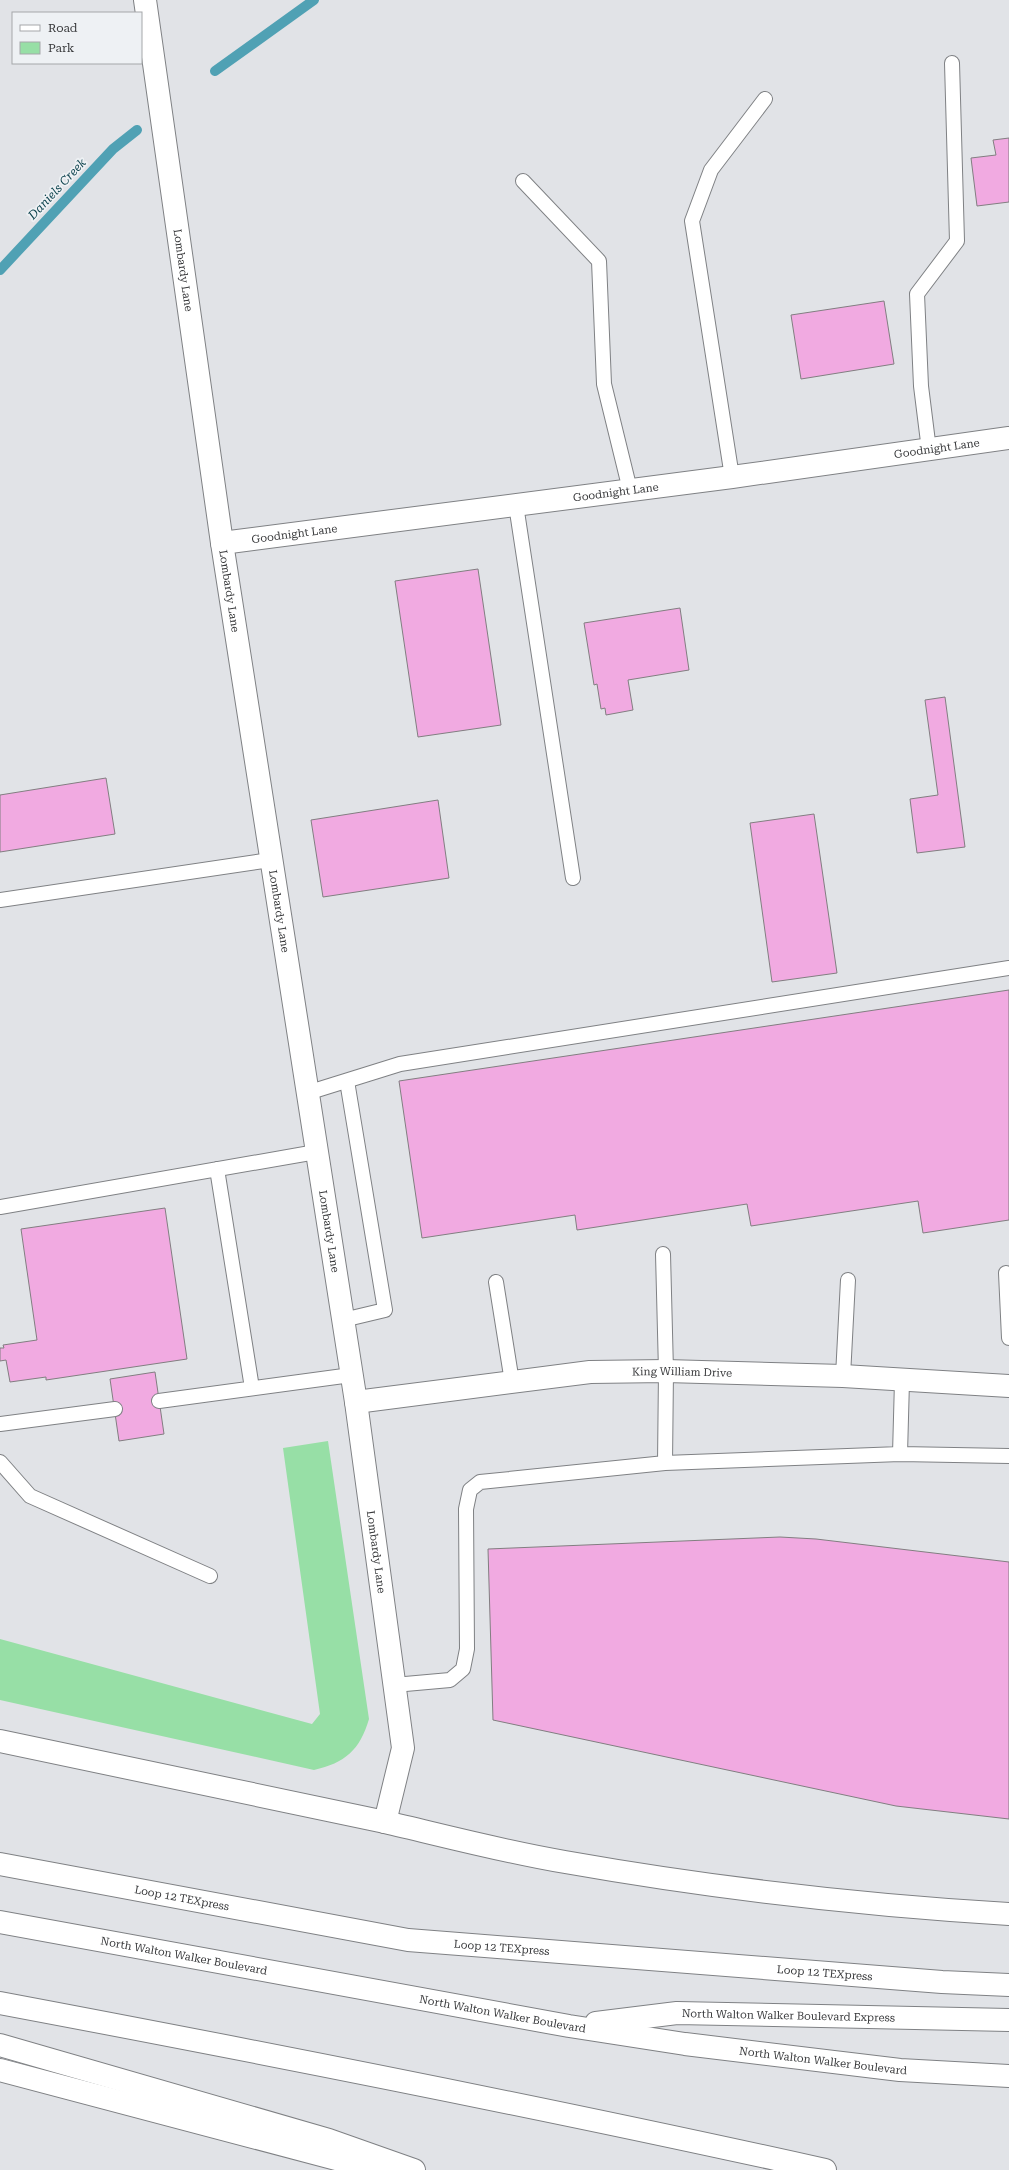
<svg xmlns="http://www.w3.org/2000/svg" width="1009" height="2170" font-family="'Roboto Serif',serif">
  <rect width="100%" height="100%" fill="#e1e3e7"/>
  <path fill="#97dfa6" d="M328 1441 369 1719C360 1750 345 1763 314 1770L0 1700V1639L312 1724 320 1714 283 1448Z"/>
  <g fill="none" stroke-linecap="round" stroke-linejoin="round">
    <path stroke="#50a1b4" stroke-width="10" d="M215 71 314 0
      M0 270 113 149 137 130"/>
  </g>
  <path fill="#f1aae1" stroke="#827e81" d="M1009 138V202L977 206 971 158 996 155 993 140Z
    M884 301 894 364 801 379 791 315Z
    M478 569 501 725 418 737 395 581Z
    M680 608 689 670 628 680 633 710 606 715 605 708 601 709 597 684 594 685 584 623Z
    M945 697 965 847 917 853 910 799 938 795 925 700Z
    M106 778 115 834 0 852V795Z
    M438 800 449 878 323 897 311 820Z
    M814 814 837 973 772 982 750 823Z
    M1009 990V1220L923 1233 918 1201 751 1226 747 1204 577 1230 575 1215 422 1238 399 1081Z
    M165 1208 187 1359 46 1380V1377L10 1382 6 1360 0 1361V1348H4L3 1345 37 1340 21 1229Z
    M155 1372 164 1434 119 1441 110 1379Z
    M780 1537 816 1539 1009 1562V1819L896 1806 493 1720 488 1549Z"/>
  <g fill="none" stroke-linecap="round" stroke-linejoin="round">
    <g stroke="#7f8184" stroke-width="16">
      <path id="service" d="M523 181 599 261 604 384 630 490
        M929 450 921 386 917 294 957 241 952 63
        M732 477 692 221 711 170 765 99
        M516 505 573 878
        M0 900 270 860
        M307 1093 400 1064 1009 968
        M217 1169 252 1388
        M0 1207 316 1152
        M663 1254 666 1371 665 1463
        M1006 1273 1009 1338
        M496 1282 512 1382
        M343 1320 385 1310 347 1081
        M843 1376 848 1280
        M159 1401 351 1375
        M0 1424 115 1409
        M900 1454 902 1381
        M0 1462 30 1496 210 1576
        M394 1685 450 1680 463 1669 467 1649 466 1509 470 1490 480 1482 665 1463 900 1454 1009 1456"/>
    </g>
    <g stroke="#7f8184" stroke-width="24">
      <g id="minor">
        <path id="s1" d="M145 0 222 543 356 1402 403 1748 385 1822"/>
        <path id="s2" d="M222 543 732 477 1009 438"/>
        <path id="s3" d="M356 1402 590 1372 666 1371 843 1376 1009 1386"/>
      </g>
    </g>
    <g stroke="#7f8184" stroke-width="24">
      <path id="primary" d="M0 1741 385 1822"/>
    </g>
    <g stroke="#7f8184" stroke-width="24">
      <g id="motorway">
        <path d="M385 1822C445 1836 505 1852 565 1862 712 1888 860 1905 1009 1914"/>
        <path id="s4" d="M0 1864 408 1940 942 1982 1009 1985"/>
        <path id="s5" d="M0 1922 569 2026 685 2044 900 2070 1009 2076"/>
        <path d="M0 2003C276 2055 551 2109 825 2170"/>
        <path id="s6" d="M596 2023 677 2013 1009 2020"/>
        <path d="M0 2045 329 2140 414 2170"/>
        <path d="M0 2070 374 2169"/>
      </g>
    </g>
    <use href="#service" stroke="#fff" stroke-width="14"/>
    <use href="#minor" stroke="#fff" stroke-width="22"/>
    <use href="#primary" stroke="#fff" stroke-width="22"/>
    <use href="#motorway" stroke="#fff" stroke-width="22"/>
  </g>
  <g text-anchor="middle" stroke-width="3.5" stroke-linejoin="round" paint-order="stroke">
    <g font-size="11" fill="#38393b" stroke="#eef1f4">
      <text dy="4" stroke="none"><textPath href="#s1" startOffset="273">Lombardy Lane</textPath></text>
      <text dy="4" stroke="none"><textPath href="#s2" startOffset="721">Goodnight Lane</textPath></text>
      <text dy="4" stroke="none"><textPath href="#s2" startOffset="397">Goodnight Lane</textPath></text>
      <text dy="4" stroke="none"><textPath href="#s2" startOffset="73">Goodnight Lane</textPath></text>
      <text dy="4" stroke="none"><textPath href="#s1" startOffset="597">Lombardy Lane</textPath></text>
      <text dy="4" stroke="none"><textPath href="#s1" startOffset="921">Lombardy Lane</textPath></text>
      <text dy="4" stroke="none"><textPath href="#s1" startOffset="1245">Lombardy Lane</textPath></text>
      <text dy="4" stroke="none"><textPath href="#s3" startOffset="328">King William Drive</textPath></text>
      <text dy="4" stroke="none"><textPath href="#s1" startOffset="1569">Lombardy Lane</textPath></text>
      <text dy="4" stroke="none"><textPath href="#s4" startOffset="185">Loop 12 TEXpress</textPath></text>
      <text dy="4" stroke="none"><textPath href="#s4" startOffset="509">Loop 12 TEXpress</textPath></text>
      <text dy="4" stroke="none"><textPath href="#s5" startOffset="187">North Walton Walker Boulevard</textPath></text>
      <text dy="4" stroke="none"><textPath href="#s4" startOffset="833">Loop 12 TEXpress</textPath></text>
      <text dy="4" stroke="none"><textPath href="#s5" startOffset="511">North Walton Walker Boulevard</textPath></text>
      <text dy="4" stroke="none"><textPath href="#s6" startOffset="193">North Walton Walker Boulevard Express</textPath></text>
      <text dy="4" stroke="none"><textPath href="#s5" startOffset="835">North Walton Walker Boulevard</textPath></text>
    </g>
    <g font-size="12" font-style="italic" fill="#093f4a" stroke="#eef1f4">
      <text transform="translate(57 189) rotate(-47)" y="4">Daniels Creek</text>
    </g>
  </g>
  <rect x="12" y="12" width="130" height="52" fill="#eef1f4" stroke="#a5a7aa"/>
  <rect x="20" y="25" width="20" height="6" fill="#ffffff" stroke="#a5a7aa"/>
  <text x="48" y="32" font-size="12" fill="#38393b">Road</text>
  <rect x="20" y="42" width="20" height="12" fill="#97dfa6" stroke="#a5a7aa"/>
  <text x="48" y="52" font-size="12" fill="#38393b">Park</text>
</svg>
